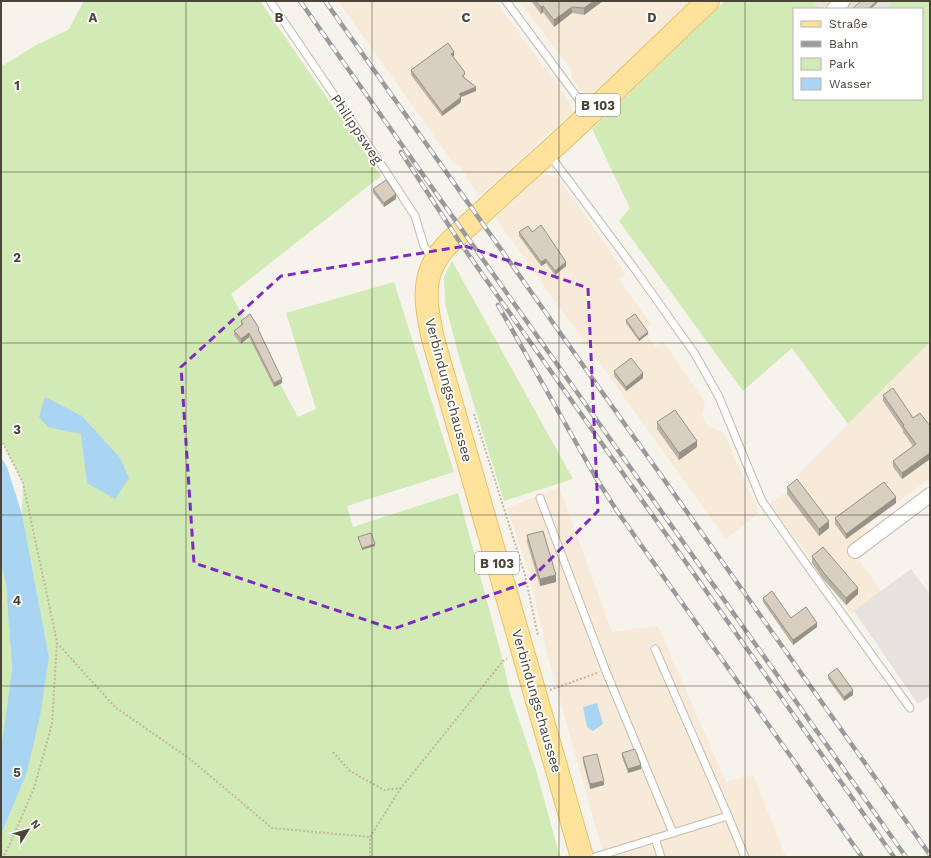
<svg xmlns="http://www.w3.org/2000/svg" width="931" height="858" font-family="'Work Sans',sans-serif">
  <rect width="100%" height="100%" fill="#f6f3ec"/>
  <path fill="#eae5da" d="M813 1H833L824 9H820Z"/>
  <path fill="#f7ead8" d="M338 1H495L570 102 573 112 479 196 459 165 454 164Z
    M519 1H690L693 4 591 96 583 94 572 79 571 69Z
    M548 175 558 177 626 274 619 279 651 324 645 328 650 334 648 336 655 347 663 341 705 402 702 416 709 427 721 431 725 435 759 513 726 539 494 216 538 176Z
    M930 342V478L865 527 869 533 850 547 881 591 851 614 770 504 802 481 797 475Z
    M559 487 612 632 658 626 726 782 753 775 786 857H604L547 653 529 573 507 508Z"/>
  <path fill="#e6e2dd" d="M851 1H893L885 9H843Z
    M911 569 930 595V696L918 704 854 611Z"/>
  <path fill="#d2eab5" d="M84 1H260L381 176 231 294 298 417 316 409 286 313 394 282 454 472 347 506 353 527 458 493 503 661 509 690 536 770 560 857H1V835L27 772 49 657 22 514 23 483 1 439V63L4 65 36 45 68 30Z
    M725 1H813L820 9H794V99H922V9H885L893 1H930V342L848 424 792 348 743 391 619 221 630 208 592 129Z
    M452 261 573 479 504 501 459 357 445 303 444 277Z
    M1 564 6 585 12 669 1 750Z"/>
  <path fill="#a9d4f2" d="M45 397 82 416 120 458 129 478 115 499 87 483 81 434 48 427 39 417Z
    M1 457 7 467 22 514 49 657 40 716 27 772 1 835V750L12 669 6 585 1 564Z
    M597 703 603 724 593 731 587 727 583 707Z"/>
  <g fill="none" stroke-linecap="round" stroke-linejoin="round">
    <g stroke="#c2bbae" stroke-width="9">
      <path id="service" d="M270 1 383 167 415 216 424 246 433 258
        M506 1 588 112
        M549 154 634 268 695 354 719 397 762 501 799 554 910 708
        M540 498 605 669 673 833
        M655 649 728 816
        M655 838 661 857
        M595 857 728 816 745 857"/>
    </g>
    <g stroke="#c2bbae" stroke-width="16">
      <path id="minor" d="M834 9 843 1
        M855 551 930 495"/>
    </g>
    <g stroke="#e6c16a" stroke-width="24">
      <path id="primary" d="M582 857 433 339C428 316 422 289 432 267 440 248 459 234 474 220 496 199 518 179 541 159 598 107 652 54 708 1"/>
    </g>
    <path stroke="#c4b79f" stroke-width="2" stroke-dasharray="2 2" stroke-linecap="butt" d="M474 414 525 575 538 636
      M1 439 23 483 57 642 52 724 34 788 9 846 3 857
      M57 643 115 707 190 759 272 828 370 837
      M550 690 597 673
      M333 752 350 771 384 790 401 788 503 661 507 659
      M370 857V837L401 788"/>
    <use href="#service" stroke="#fff" stroke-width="7"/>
    <use href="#minor" stroke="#fff" stroke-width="14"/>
    <use href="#primary" stroke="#ffe39c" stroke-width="22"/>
    <g stroke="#9a9a9a" stroke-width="4.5">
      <path id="rail" d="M300 1 906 857
        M325 1 930 855
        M401 152 461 244 894 857
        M498 305 596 478 617 511 862 857"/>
    </g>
    <use href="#rail" stroke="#fff" stroke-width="3" stroke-dasharray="9" stroke-linecap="butt"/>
  </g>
  <path fill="#bab2a6" d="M531 1H603L584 15 572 13 554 27 543 12 541 14Z
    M454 56 453 57 465 78 476 91 461 97V101L460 103 442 116 411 75V70Z
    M373 189 396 199 384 207 373 193Z
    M519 232H532L566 266 555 275 546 263 541 266 519 236Z
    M626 320 648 334 639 341 626 323Z
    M241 321 259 331 282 383 274 387 249 337 241 344 234 335V331L241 326Z
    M614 371 643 378 626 391 614 376Z
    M883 395 913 418 930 426V459L902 479 893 467V461L913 446 903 432V430L883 401Z
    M657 422 697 447 679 460 657 429Z
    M787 487 829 528 819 536 787 494Z
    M896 503 846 539 835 524V518Z
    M527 535 556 582 540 586 527 542Z
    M812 556 858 594 846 605 823 579 812 563Z
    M763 598 791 618 817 627 793 645 763 602Z
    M828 675 853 695 844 701 828 679Z
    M622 753 641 769 628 773 622 757Z
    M583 757 604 785 590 789 583 762Z"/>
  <path fill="#979187" d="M594 1H603L584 15V8Z
    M877 1H879L871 9H868Z
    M543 6V12L541 14V7Z
    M572 7V13L554 27V20Z
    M454 52V56L451 58V54Z
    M476 87V91L461 97V101L460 103 442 116V112L459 94Z
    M396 194V199L384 207V203Z
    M546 259V263L541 266V262Z
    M566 262V266L555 275V271Z
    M648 332V334L639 341V339Z
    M249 333V337L241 344V339Z
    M643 373V378L626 391V387Z
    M282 379V383L274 387V383Z
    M697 441V447L679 460V453Z
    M930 453V459L902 479V473Z
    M896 497V503L846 539V534Z
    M829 521V528L819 536V529Z
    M375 544V546L362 550V548Z
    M556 575V582L540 586V579Z
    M858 588V594L846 605V598Z
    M817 623V627L793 645V640Z
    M853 690V695L844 701V697Z
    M641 765V769L628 773V769Z
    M604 781V785L590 789V784Z"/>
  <path fill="#d8cfc1" stroke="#979187" d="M536 1H594L584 8 572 7 554 20 543 6 541 7Z
    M861 1H877L868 9H852Z
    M448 43 454 52 451 54 464 71 465 74 462 76 476 87 459 94 461 96 460 98 442 112 411 70Z
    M386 180 396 194 384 203 373 189Z
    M541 225 566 262 555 271 546 259 541 262 519 232 528 226 532 232Z
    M250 314 259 328 258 329 282 379 274 383 249 333 241 339 234 331 243 324 241 321Z
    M635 314 648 332 639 339 626 320Z
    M631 358 643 373 626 387 614 371Z
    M893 388 913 418 920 413 930 426V453L902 473 893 461 916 444 903 426 904 425 883 395Z
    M675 410 697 441 679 453 657 422Z
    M797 479 829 521 819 529 787 487Z
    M884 482 896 497 846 534 835 518Z
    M543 531 556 575 540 579 527 535Z
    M371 533 375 544 362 548 358 537Z
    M823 547 858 588 846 598 823 572 812 556Z
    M772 591 791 618 806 607 817 623 793 640 763 598Z
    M837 668 853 690 844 697 828 675Z
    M635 749 641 765 628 769 622 753Z
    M597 754 604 781 590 784 583 757Z"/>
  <path fill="none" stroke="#7b2cbf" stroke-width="3" stroke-dasharray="8 5" stroke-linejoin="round" d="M465 246 588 288 598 511 528 582 393 629 194 563 181 367 281 276Z"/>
  <path fill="none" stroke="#4b4439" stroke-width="1" stroke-opacity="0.55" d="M186 1V857M372 1V857M559 1V857M745 1V857M1 172H930M1 343H930M1 515H930M1 686H930"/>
  <g text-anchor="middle" stroke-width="3.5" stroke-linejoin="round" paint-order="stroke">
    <g fill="#fff" stroke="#817c74" stroke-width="1">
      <rect x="576" y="94" width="44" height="22" rx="3"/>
      <rect x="475" y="552" width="44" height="22" rx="3"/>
    </g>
    <g font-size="13" font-weight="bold" fill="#4b4439">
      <text x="598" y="110">B 103</text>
      <text x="497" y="568">B 103</text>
    </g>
    <g font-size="14" fill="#4b4439" stroke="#fff">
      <text transform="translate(357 129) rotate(56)" y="5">Philippsweg</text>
      <text transform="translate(449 390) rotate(75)" y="5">Verbindungschaussee</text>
      <text transform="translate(537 701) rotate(74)" y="5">Verbindungschaussee</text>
    </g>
  </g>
  <g font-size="13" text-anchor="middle" font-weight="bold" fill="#4b4439" stroke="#fff" stroke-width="3.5" stroke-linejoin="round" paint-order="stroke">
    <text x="93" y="22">A</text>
    <text x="279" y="22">B</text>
    <text x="466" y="22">C</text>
    <text x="652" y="22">D</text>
    <text x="17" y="90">1</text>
    <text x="17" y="262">2</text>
    <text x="17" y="434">3</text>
    <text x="17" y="605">4</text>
    <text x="17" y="777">5</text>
  </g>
  <rect width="931" height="858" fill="none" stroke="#4b4439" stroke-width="4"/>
  <rect x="793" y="8" width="130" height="92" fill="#ffffff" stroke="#b7b4b0"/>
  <rect x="801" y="21" width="20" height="6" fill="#ffe39c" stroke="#b7b4b0"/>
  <text x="829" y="28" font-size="12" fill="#4b4439">Straße</text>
  <rect x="801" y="41" width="20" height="6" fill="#9a9a9a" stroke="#b7b4b0"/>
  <text x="829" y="48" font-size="12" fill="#4b4439">Bahn</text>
  <rect x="801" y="58" width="20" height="12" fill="#d2eab5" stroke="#b7b4b0"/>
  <text x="829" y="68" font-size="12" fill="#4b4439">Park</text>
  <rect x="801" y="78" width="20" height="12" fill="#a9d4f2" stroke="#b7b4b0"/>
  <text x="829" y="88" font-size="12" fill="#4b4439">Wasser</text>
  <g transform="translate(28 830) rotate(53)" stroke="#ffffff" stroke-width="3" paint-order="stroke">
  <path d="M0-3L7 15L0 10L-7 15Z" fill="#4b4439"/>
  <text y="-6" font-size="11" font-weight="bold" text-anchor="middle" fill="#4b4439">N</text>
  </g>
</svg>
